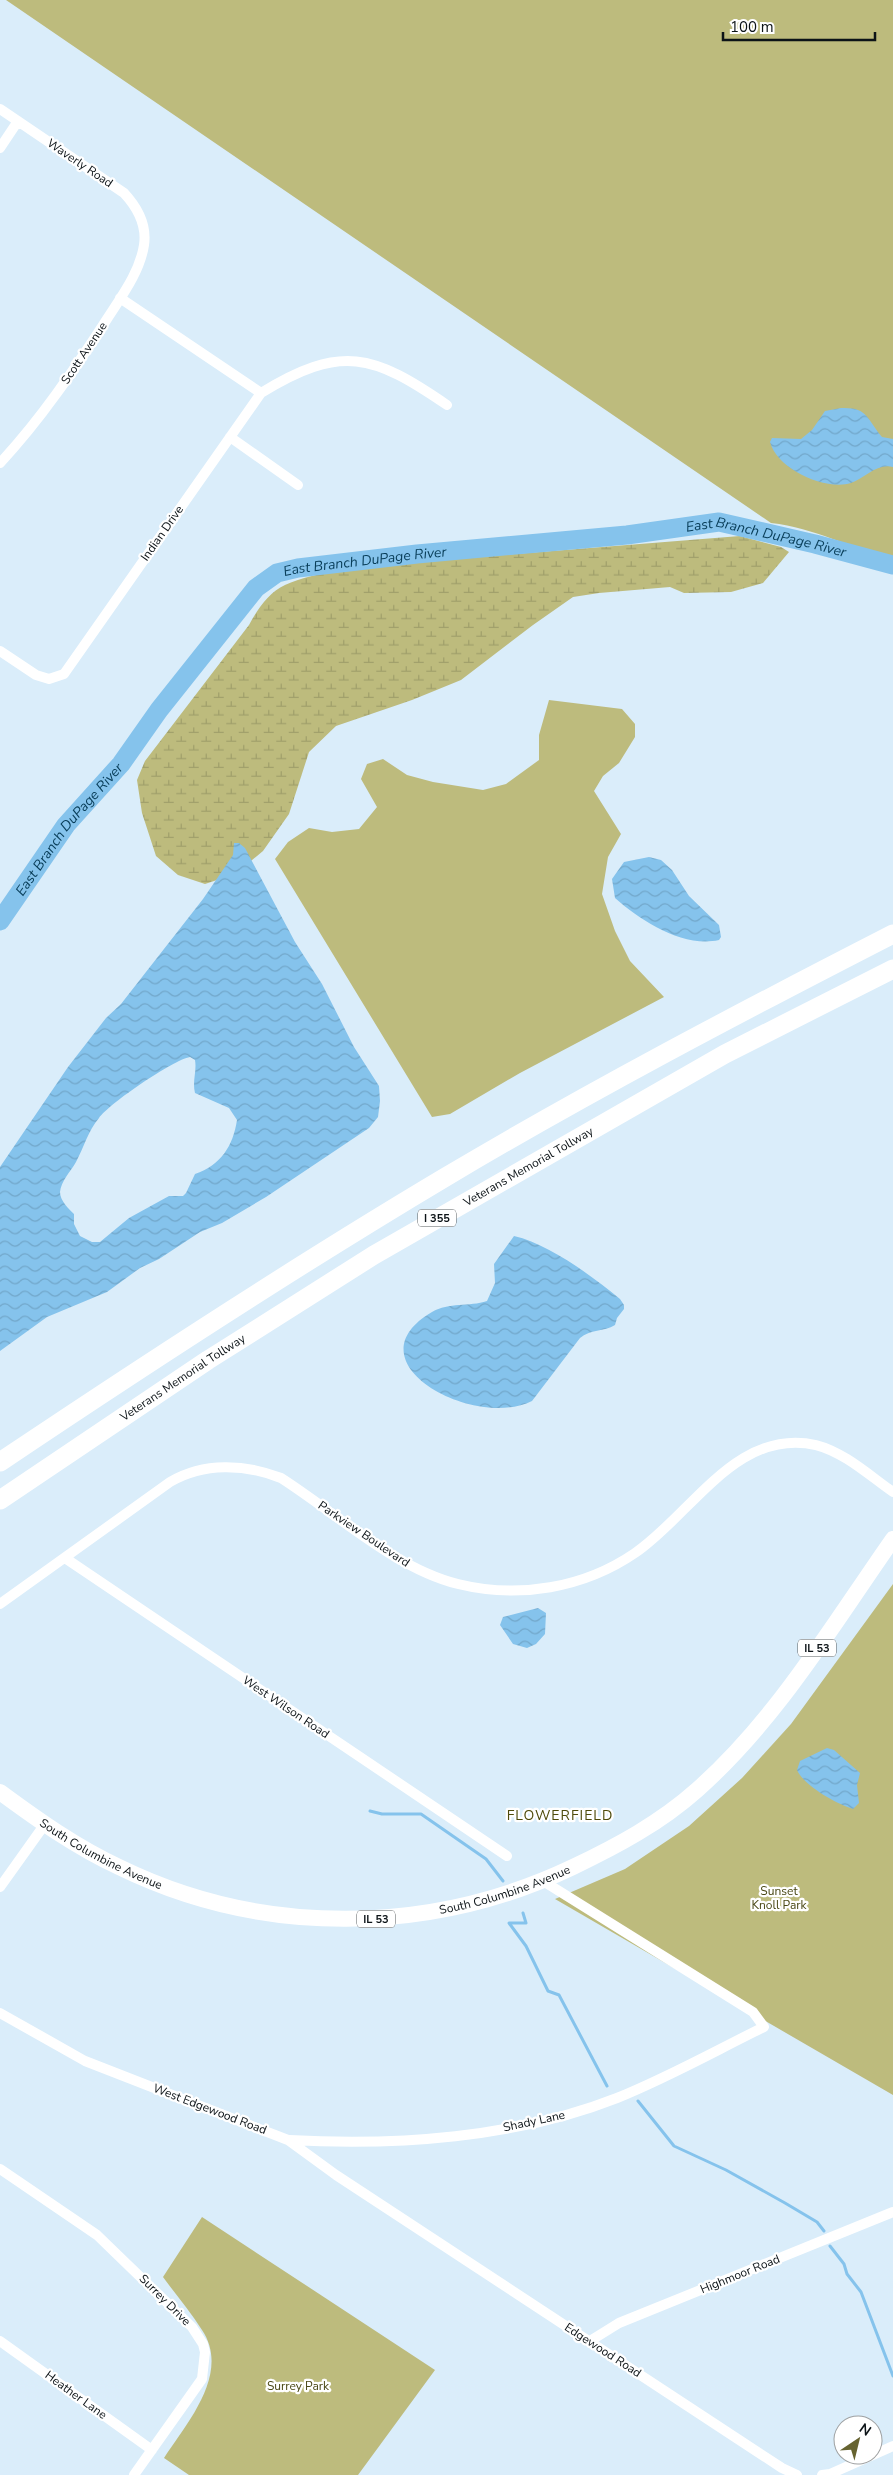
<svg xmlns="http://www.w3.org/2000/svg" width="893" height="2475" font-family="'Nunito Sans',sans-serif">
  <defs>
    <pattern id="wetland-marsh" width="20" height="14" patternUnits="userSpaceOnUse" patternTransform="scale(1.25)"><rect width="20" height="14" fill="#bdbb7d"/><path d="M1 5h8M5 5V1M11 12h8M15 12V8" fill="none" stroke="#a1a06b"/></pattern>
    <pattern id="water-waves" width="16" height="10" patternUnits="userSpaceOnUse" patternTransform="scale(1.25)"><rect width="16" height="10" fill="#85c3ec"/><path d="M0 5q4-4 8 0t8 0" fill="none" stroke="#72a7ca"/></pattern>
  </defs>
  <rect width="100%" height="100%" fill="#daedfa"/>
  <path fill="#bdbb7d" d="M6 0H893V560C851 548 815 528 771 523Z
    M549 700 622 709 635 724V737L619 763 603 776 594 791 621 834 608 857 602 894 615 931 630 961 664 997 520 1073 450 1114 432 1117 275 859 288 842 309 828 332 832 359 829 377 807 361 779 367 764 383 759 407 775 433 782 483 790 506 784 539 760V735Z
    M893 1584V2095L555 1899 625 1869 689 1826 742 1778 791 1724Z
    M202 2217 435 2370 358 2475H189L164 2458C187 2423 231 2373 202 2330 191 2312 176 2295 163 2277Z"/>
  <path fill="url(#wetland-marsh)" d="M740 536 781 547 789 552 763 583 731 592 684 593 670 587 599 593 573 597 533 625 461 680 412 700 336 726 309 752 289 814 263 851 235 874 205 884 178 875 156 856 142 813 137 780 145 761 249 625C257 610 269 592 285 585 317 571 354 569 388 564Z"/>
  <path fill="url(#water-waves)" fill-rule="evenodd" d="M841 408C868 407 866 418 882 437L893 439V467C877 463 865 478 851 483 825 491 777 469 770 442L772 438 801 439 812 430 825 411Z
    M234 843H239L245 848 295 942 322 984 354 1047 379 1086 380 1101 378 1117 369 1128 266 1197 222 1223 200 1232 159 1259 140 1268 107 1292 47 1317 0 1351V1167L68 1067 106 1018 121 1004 203 899 233 855ZM190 1057 195 1060C197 1072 192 1081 195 1093L229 1108 237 1120C233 1146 221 1165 195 1174L186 1193 183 1196H169L129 1218 100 1242H92L80 1236 74 1224V1214C69 1209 60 1201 60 1192 61 1181 71 1171 76 1162 84 1147 88 1131 99 1118 110 1103 173 1060 190 1057Z
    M649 857 661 860 672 870 689 896 719 925 721 937 719 940C683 948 641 921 615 898L612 879 624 862Z
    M514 1236C549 1244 592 1276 620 1299L624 1305V1309L617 1318 615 1325C604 1332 590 1329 580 1338L532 1401C474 1430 347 1362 432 1312 449 1302 469 1307 487 1301L495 1283 494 1264Z
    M538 1608 546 1613 545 1634 536 1644 527 1648 513 1644 500 1625 503 1617Z
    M827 1748 834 1750 860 1773 857 1785 859 1803 853 1809C837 1804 804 1786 797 1770L800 1761Z"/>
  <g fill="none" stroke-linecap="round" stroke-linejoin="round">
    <path stroke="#85c3ec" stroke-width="3" d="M370 1811 382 1814H421L486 1859 503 1881
      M523 1913 526 1923H509L526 1946 548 1991 559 1995 607 2086
      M638 2101 674 2146 726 2170 785 2203 817 2222 824 2231
      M830 2246 844 2264 847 2274 861 2292 893 2376"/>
    <path stroke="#85c3ec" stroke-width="19" id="s1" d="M0 921 66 825 121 764 159 710 256 588 277 573 298 568 417 554 627 535 719 522 815 544 893 565"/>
    <path stroke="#fff" stroke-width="10" d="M0 109 124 193C137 207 147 225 144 245 140 272 121 297 107 319 74 370 41 419 0 463
      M0 148 18 121
      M120 298 261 393
      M230 437 298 485
      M0 651 36 675 49 679 64 674 261 393C341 344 373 354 447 405
      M65 1558 507 1856
      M0 1604 170 1482C204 1462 245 1464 281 1478 336 1513 394 1568 458 1584 519 1599 584 1588 635 1553 692 1514 737 1427 816 1445 844 1452 870 1476 893 1492
      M0 1887 45 1824
      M0 2013 85 2061 288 2140 336 2175 782 2468 797 2475
      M289 2140C396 2146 516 2138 617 2098 667 2078 715 2051 764 2027L753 2012 543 1881
      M0 2169 97 2235 192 2327 203 2344 205 2352 202 2379 134 2475
      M0 2341 152 2450
      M590 2341 619 2323 893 2212
      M822 2475 830 2474 893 2446"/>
    <path stroke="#fff" stroke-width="16" id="s2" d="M0 1792C38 1820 76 1847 119 1867 262 1937 430 1935 573 1867 617 1846 660 1823 697 1790 777 1719 832 1626 893 1539"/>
    <g stroke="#fff" stroke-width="19">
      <path d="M0 1462C146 1364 293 1268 444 1178 590 1091 741 1012 893 934"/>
      <path id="s3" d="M0 1500 208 1360 374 1255 725 1054 893 969"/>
    </g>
  </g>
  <g text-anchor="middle" stroke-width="4.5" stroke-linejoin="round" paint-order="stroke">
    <g fill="#fff" stroke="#555a5d" stroke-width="1">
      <rect x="418" y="1209.5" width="38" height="17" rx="4"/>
      <rect x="798" y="1639.5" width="38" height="17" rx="4"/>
      <rect x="357" y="1910.5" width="38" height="17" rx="4"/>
    </g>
    <g font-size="11" font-weight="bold" fill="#0c1317">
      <text x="437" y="1222">I 355</text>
      <text x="817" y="1652">IL 53</text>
      <text x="376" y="1923">IL 53</text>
    </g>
    <g font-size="12" fill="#0c1317" stroke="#fff">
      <text transform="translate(80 163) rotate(34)" y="4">Waverly Road</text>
      <text transform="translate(84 353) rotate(-56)" y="4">Scott Avenue</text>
      <text transform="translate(162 533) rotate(-55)" y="4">Indian Drive</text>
      <text dy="4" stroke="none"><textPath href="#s3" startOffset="625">Veterans Memorial Tollway</textPath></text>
      <text dy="4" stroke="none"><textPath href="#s3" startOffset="220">Veterans Memorial Tollway</textPath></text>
      <text transform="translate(364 1534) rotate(34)" y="4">Parkview Boulevard</text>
      <text transform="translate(286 1707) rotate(34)" y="4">West Wilson Road</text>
      <text dy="4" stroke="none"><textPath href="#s2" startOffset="119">South Columbine Avenue</textPath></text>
      <text dy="4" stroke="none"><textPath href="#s2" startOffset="538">South Columbine Avenue</textPath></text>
      <text transform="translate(210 2109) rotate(21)" y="4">West Edgewood Road</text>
      <text transform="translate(534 2121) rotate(-12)" y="4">Shady Lane</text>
      <text transform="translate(740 2274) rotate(-22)" y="4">Highmoor Road</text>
      <text transform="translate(165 2300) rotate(45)" y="4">Surrey Drive</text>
      <text transform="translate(603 2350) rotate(33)" y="4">Edgewood Road</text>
      <text transform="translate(76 2395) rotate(36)" y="4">Heather Lane</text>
    </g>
    <g font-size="12" fill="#494714" stroke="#fff">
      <text x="779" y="1895">Sunset<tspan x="779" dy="14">Knoll Park</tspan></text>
      <text x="298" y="2390">Surrey Park</text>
    </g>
    <g font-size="14" font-style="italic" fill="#083d58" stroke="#fff">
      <text dy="5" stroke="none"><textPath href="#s1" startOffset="940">East Branch DuPage River</textPath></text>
      <text dy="5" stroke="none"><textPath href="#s1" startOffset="535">East Branch DuPage River</textPath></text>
      <text dy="5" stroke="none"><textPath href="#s1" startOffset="115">East Branch DuPage River</textPath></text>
    </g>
    <g font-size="14" letter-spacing="1" fill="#4e4b0b" stroke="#fff">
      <text x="560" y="1820">FLOWERFIELD</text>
    </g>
  </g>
  <g transform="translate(858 2440) rotate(35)"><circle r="24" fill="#ffffff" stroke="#9ea1a2"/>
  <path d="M0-4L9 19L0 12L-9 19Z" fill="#666330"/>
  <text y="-8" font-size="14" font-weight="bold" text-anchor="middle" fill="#0c1317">N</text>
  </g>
  <path d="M723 32v8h152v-8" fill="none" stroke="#0c1317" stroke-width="2.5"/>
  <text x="730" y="32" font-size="15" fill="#0c1317" stroke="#ffffff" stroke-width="4" paint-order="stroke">100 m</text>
</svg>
